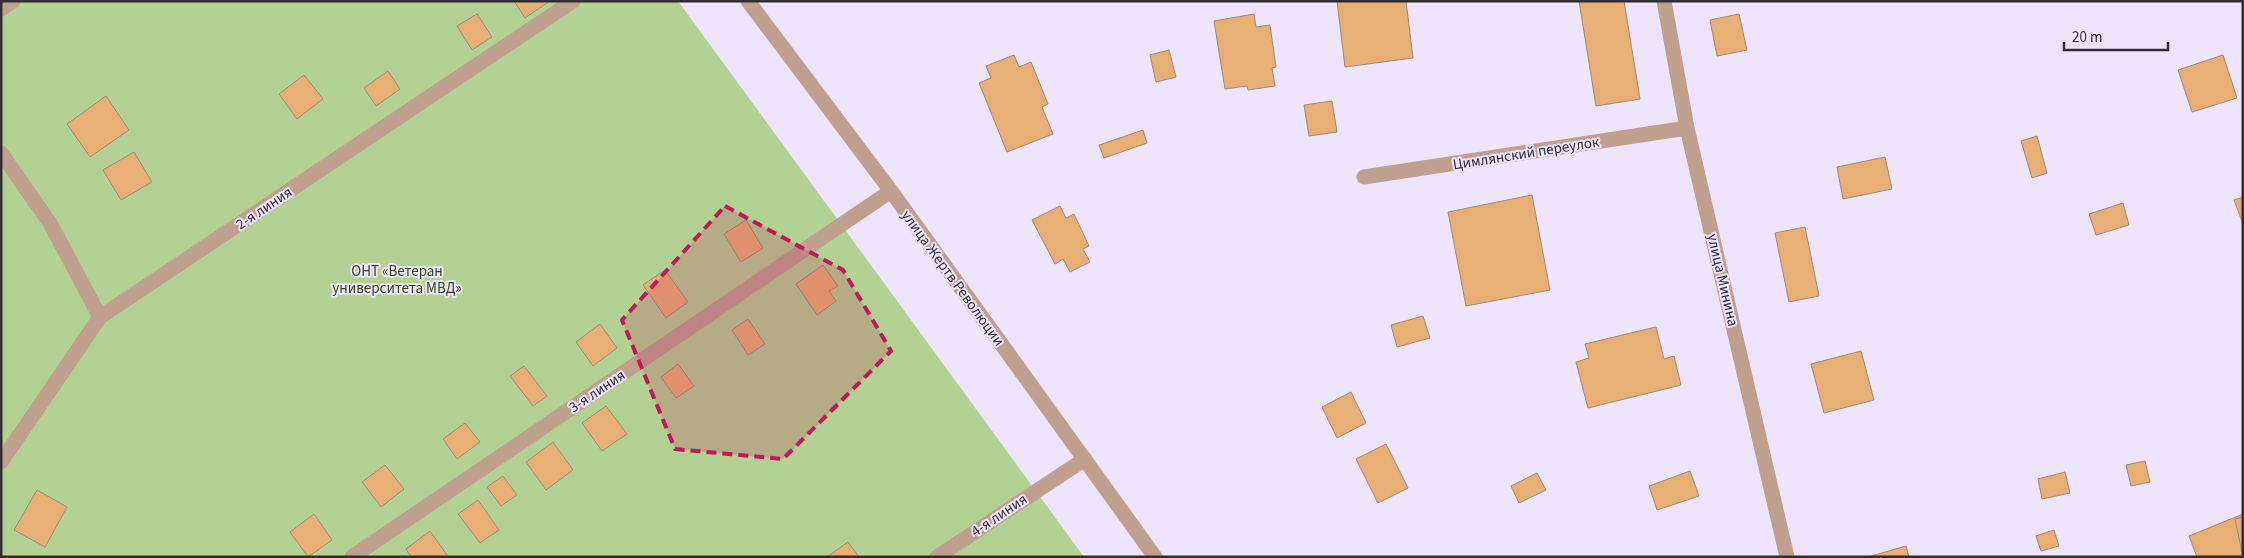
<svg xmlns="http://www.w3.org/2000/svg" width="2244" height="558" font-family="'Source Sans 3',sans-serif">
  <rect width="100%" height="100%" fill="#eee4fb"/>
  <path fill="#b2d192" d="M1 1H678L1084 557H1Z"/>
  <path fill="#e7af73" stroke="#9b8a79" d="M514 1H550L525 18Z
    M1337 1H1406L1413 58 1345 67Z
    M1579 1H1624L1640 99 1596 106Z
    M477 14 492 37 472 50 457 26Z
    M1254 14 1256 27 1270 25 1276 67 1272 68 1275 86 1248 90 1247 86 1225 89 1214 21Z
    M1739 14 1747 50 1717 56 1710 20Z
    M1169 50 1176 77 1156 82 1150 55Z
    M1014 55 1019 67 1031 62 1048 104 1042 107 1053 134 1007 152 979 83 991 78 986 66Z
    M2223 55 2237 98 2192 112 2178 70Z
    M388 71 400 89 376 106 364 88Z
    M304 75 323 99 297 119 279 94Z
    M106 96 129 130 90 157 67 124Z
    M1332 101 1337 132 1309 136 1304 105Z
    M1143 130 1147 143 1104 158 1099 145Z
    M2037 136 2047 173 2032 178 2021 141Z
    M134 152 152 182 121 200 103 170Z
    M1885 157 1892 189 1843 199 1837 167Z
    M1532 195 1550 290 1466 306 1448 212Z
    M2243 197V224L2234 200Z
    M2123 203 2129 225 2096 235 2089 214Z
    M1060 206 1066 218 1074 214 1089 246 1083 249 1090 262 1070 272 1063 259 1055 264 1032 220Z
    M746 220 763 248 741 262 724 234Z
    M1805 227 1819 296 1789 302 1775 233Z
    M823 265 838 286 829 291 836 301 817 315 796 284Z
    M665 270 688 302 666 318 643 285Z
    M1423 316 1430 338 1397 347 1391 325Z
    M748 319 765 344 748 355 732 330Z
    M600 324 617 348 593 366 576 342Z
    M1656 327 1664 359 1674 356 1681 385 1588 408 1576 362 1589 358 1585 344Z
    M1861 351 1874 400 1824 413 1811 364Z
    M678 364 694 386 676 398 661 377Z
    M524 366 547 396 533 406 510 376Z
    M1351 392 1366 423 1337 438 1322 407Z
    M606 406 627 434 602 451 582 423Z
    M465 423 480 442 457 459 443 439Z
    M553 442 573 470 546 490 526 462Z
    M1386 444 1408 488 1378 503 1356 459Z
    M2145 461 2150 482 2131 486 2126 465Z
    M385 465 404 489 381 507 362 482Z
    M1690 471 1699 496 1657 510 1649 486Z
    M2065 472 2070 493 2042 499 2038 479Z
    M1537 473 1546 490 1519 503 1511 486Z
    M503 476 517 495 501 506 487 487Z
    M37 490 67 507 45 547 14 530Z
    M478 500 499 530 480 543 458 514Z
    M314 514 332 540 308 557 290 532Z
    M2243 514V557H2197L2189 536Z
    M2243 517V552H2242L2235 519Z
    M2054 530 2059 546 2041 551 2036 536Z
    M430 531 447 555 444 557H411L406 549Z
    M848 542 859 557H827Z
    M1906 546 1909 557H1868Z"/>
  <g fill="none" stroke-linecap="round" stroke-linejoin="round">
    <path stroke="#bfa08e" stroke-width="15" d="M748 1 891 191 1155 557
      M1664 1 1687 128 1787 557
      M1 9 13 1
      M1 153 50 223 100 317
      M1364 177 1687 128
      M1 462 100 317 573 1
      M352 557 891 191
      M937 557 1085 459"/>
  </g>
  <path fill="#c2185b" fill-opacity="0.2" stroke="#c2185b" stroke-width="4" stroke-dasharray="10 6" stroke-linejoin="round" d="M725 206 843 270 891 351 783 459 675 449 622 320Z"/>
  <g text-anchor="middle" stroke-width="4" stroke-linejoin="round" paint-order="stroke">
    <g font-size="15" fill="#302d35" stroke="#eee4fb">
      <text transform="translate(1526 153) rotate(-9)" y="5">Цимлянский переулок</text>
      <text transform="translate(264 208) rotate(-34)" y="5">2-я линия</text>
      <text transform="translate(953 278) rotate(54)" y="5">улица Жертв Революции</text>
      <text transform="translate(1723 280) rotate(77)" y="5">улица Минина</text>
      <text transform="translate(597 391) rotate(-34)" y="5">3-я линия</text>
      <text transform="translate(999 515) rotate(-34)" y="5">4-я линия</text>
    </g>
    <g font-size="15" fill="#314715" stroke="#eee4fb">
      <text x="397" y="276">ОНТ «Ветеран<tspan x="397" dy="17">университета МВД»</tspan></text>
    </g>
  </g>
  <rect width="2244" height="558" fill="none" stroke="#302d35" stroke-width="5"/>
  <path d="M2064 42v8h104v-8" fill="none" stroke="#302d35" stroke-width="2.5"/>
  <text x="2072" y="42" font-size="15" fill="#302d35" stroke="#eee4fb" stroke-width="4" paint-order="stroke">20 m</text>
</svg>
